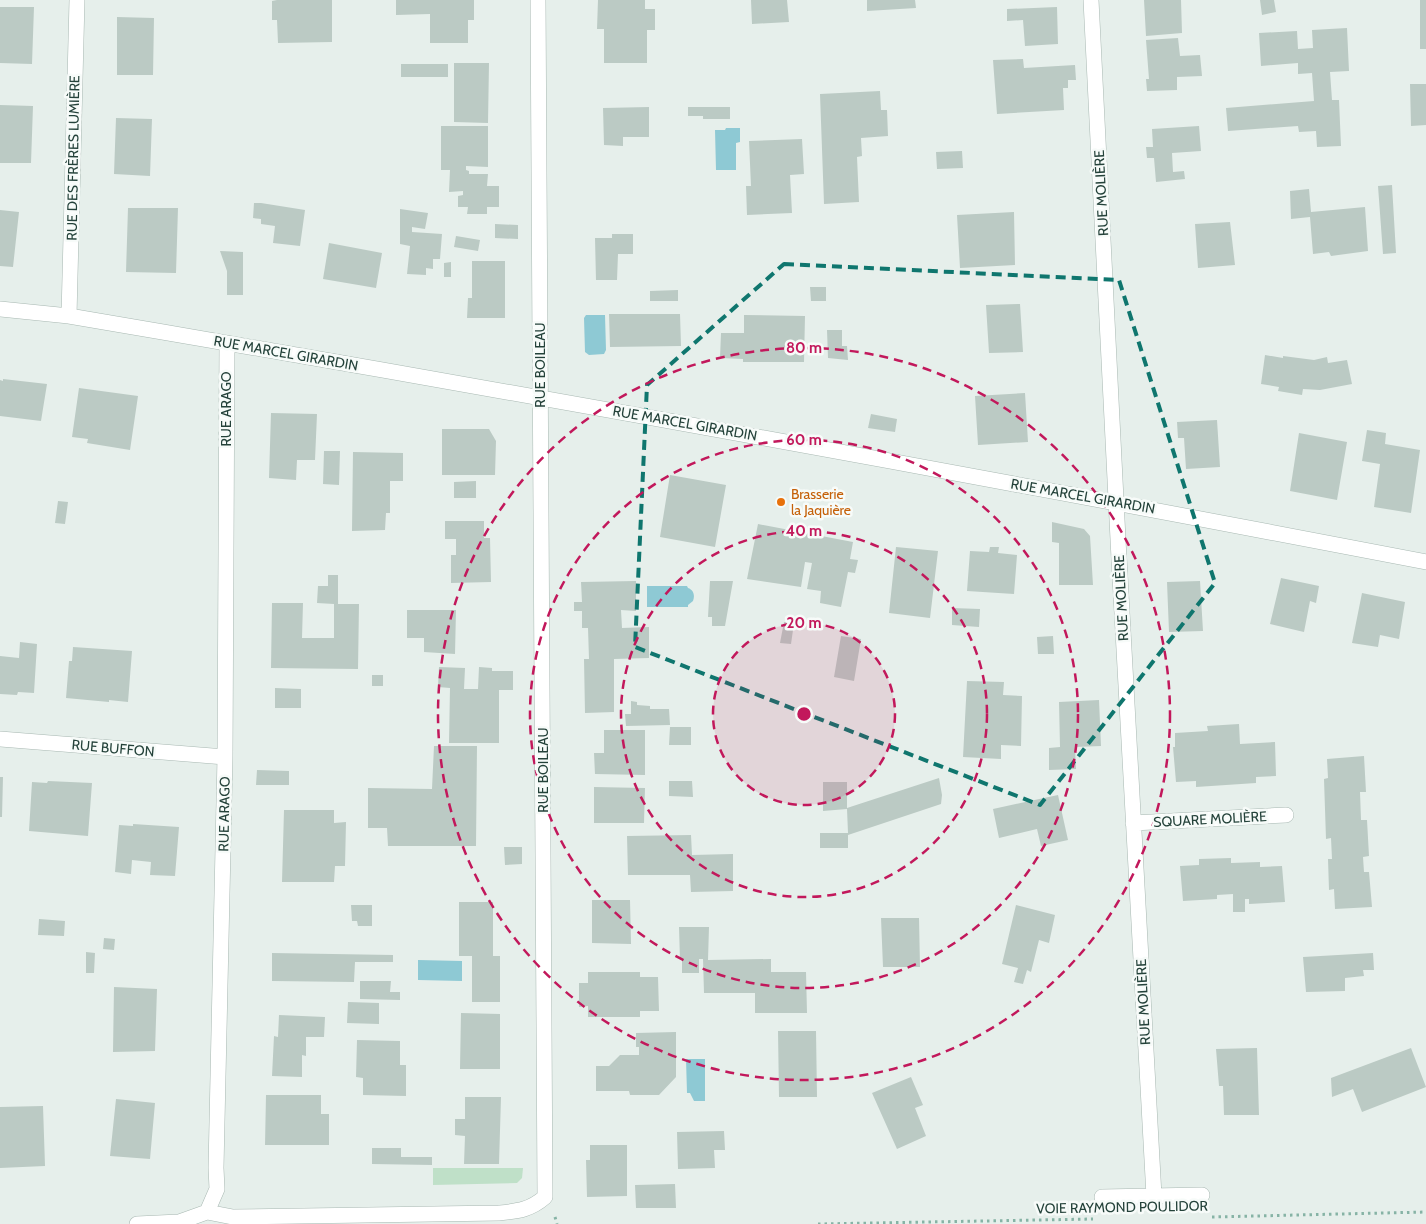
<svg xmlns="http://www.w3.org/2000/svg" width="1426" height="1224" font-family="Cabin,sans-serif">
  <rect width="100%" height="100%" fill="#e6efeb"/>
  <path fill="#bfe0c8" d="M433 1168H523L522 1178 517 1183 433 1185Z"/>
  <path fill="#8ec9d4" d="M726 128H740V142L736 143V170H716L715 130H725Z
    M586 315H605L606 350 604 354 589 355 585 352 584 318Z
    M647 586H687L688 588C694 590 695 596 693 601L688 605V607H647Z
    M418 960 462 961V981L418 980Z
    M686 1059H705V1101H694L690 1093H687Z"/>
  <path fill="#bbcac4" d="M277 0H332V42L278 43 277 20H272V1Z
    M396 0H474V20H468V43H430V14L396 15Z
    M598 0H645V9H655V30H647V63H604V29H597Z
    M751 0H787L789 22 752 24Z
    M867 0H915L916 8 867 11Z
    M1144 0H1181L1182 33 1146 36Z
    M1260 0H1274L1276 12 1262 15Z
    M1420 0H1426V49H1420Z
    M0 7H34L32 64 0 63Z
    M1057 7 1058 44 1025 46 1023 20 1007 21V9Z
    M117 17 154 18 153 75H117Z
    M1347 28 1349 71 1330 72 1332 100H1339L1341 146 1317 147 1316 131 1299 132 1298 126 1228 131 1226 108 1314 101 1312 73 1298 74V63L1261 66 1259 33 1297 31 1298 49 1313 48 1312 30Z
    M1178 38 1180 56 1200 55 1202 76 1177 77V90L1147 91 1146 79H1149L1146 40Z
    M1023 59 1024 68 1075 65 1076 80H1068V88H1063L1064 110 997 114 993 60Z
    M454 63H489L488 123 454 122Z
    M401 64H448V77H401Z
    M1410 84H1426V125L1411 126Z
    M880 91 881 110H887L888 136 861 138 862 156 857 157 859 202 824 204 820 94Z
    M0 105 33 106 31 163H0Z
    M649 107V137H623V146L604 145 603 108Z
    M688 107H730V119H703V116H688Z
    M116 118 152 119 150 176 114 174Z
    M441 126H488V167L466 166V170L469 171V174H488L487 186H499V207H487V214H467L468 207H458V196L463 195V191L449 192 450 170H441Z
    M1199 126 1201 151 1172 153 1173 172 1184 171 1185 179 1156 182 1154 158H1147L1146 147H1153L1152 129Z
    M802 139 804 174 790 175 792 213 747 215 746 186H751L749 141Z
    M962 151 963 168 937 169 936 152Z
    M1392 185 1396 253 1383 254 1378 186Z
    M1309 189 1311 212 1365 207 1368 251 1331 256 1329 252 1313 254 1310 217 1291 219 1290 191Z
    M254 203H261L305 210 300 246 273 243 275 226 261 224V219L253 218Z
    M128 208H178L176 273 126 272Z
    M400 209 428 213 425 229 412 227V232L442 234 440 259H433V269L426 268V275L407 274 410 246 400 244Z
    M0 210 19 212 13 267 0 266Z
    M1014 212 1015 265 960 268 957 215Z
    M1230 222 1235 265 1198 268 1195 224Z
    M495 224 518 225V239L495 238Z
    M612 234H633V254H618L617 280H596L595 238H612Z
    M456 236 480 240 478 251 454 247Z
    M329 243 382 253 376 288 323 279Z
    M220 251 243 252V295H227V271Z
    M472 261H505V318H467L468 298H472Z
    M451 262V277H444V263Z
    M810 287H826V301H811Z
    M678 290V301H650V291Z
    M1020 304 1023 352 989 353 986 305Z
    M609 314H680L681 346 610 347Z
    M744 315 805 316 804 362H743V359L720 358 721 333H744Z
    M827 330H842V346H847L848 360 828 358Z
    M1265 355 1283 358V356L1314 360 1327 357 1328 363 1347 360 1352 384 1320 390 1303 389 1302 395 1278 391 1279 387 1261 384Z
    M3 379 47 384 41 421 0 416V380L3 381Z
    M79 388 138 396 130 450 87 443 88 439 72 437Z
    M1025 393 1028 442 978 445 975 396Z
    M271 413 317 414 315 460H297L296 480 269 478Z
    M871 414 897 419 895 432 868 428Z
    M1217 420 1220 467 1186 469 1184 438H1178L1177 422Z
    M442 429H489L496 441 495 475H442Z
    M1367 430 1386 433 1385 444 1420 450 1411 513 1374 507 1380 464 1362 461Z
    M1299 433 1347 442 1337 500 1290 491Z
    M324 451H340L339 485 323 484Z
    M353 452 403 453V481H390V513H386L385 530 352 531Z
    M670 475 726 485 715 547 660 537Z
    M476 481V498H454V482Z
    M58 501 68 502 65 524 55 523Z
    M445 521H484V538H490L491 582 451 583V555H456V539H445Z
    M1052 522 1084 529 1090 536 1093 585H1059V543L1052 542Z
    M758 524 853 542 850 559 858 560 855 573 848 572 841 607 820 603 821 591 807 589 812 563 805 562 801 587 747 579Z
    M896 547 938 551 930 618 889 613Z
    M990 547H999L998 553 1017 555 1014 594 967 591 970 551 989 552Z
    M328 575H338V604H359L358 669 271 668 272 603H303L302 638H334V604L317 603 318 586H328Z
    M1281 578 1319 586 1316 603 1310 601 1304 632 1270 624Z
    M636 581V611L621 610 622 628 649 627V658L614 659V712L585 713 584 659H589L588 628H582V611H574V602H582L581 582Z
    M710 581H733L725 626H712V617H708Z
    M1200 581 1203 631 1169 632 1167 582Z
    M1362 593 1405 602 1399 639 1380 635 1378 647 1352 643Z
    M952 608 980 609 979 627 952 625Z
    M407 610H456L455 654 424 652V638H407Z
    M784 622 794 623 791 644 780 643Z
    M841 636 861 639 854 681 834 677Z
    M1053 636 1054 654H1038L1037 637Z
    M20 642 37 644 34 693 18 692 17 695 0 694V656L19 658Z
    M73 647 132 651 128 702 109 700V702L66 698 69 661H72Z
    M439 667 465 668 464 689H478L479 667 492 668V671H513V690H499V743H449L450 688 438 687Z
    M372 675H383V686H372Z
    M967 681 1004 682 1003 695 1022 696 1021 746 1001 745V759L963 757Z
    M275 688 301 689V708H275Z
    M1099 700 1101 746 1075 747 1076 769 1049 770V748L1060 747 1059 702Z
    M631 701 637 702V705L650 706V709H669L670 725 626 726 625 714H631Z
    M1239 724 1240 744 1275 742 1276 776 1256 777V783L1196 787V781L1176 782 1173 747H1175V733L1208 731 1207 726Z
    M670 727H691V745H669Z
    M604 730H645V775L595 774 594 753H604Z
    M434 746H477L476 846H388L387 828H368V788L432 789Z
    M1364 756 1366 792H1360L1361 820H1367L1369 856 1363 857 1364 872H1369L1372 907 1335 909 1334 889 1329 890 1328 859H1332L1331 838 1326 839 1324 779 1328 778 1327 759Z
    M257 770 289 771V785H256Z
    M0 777H3L2 817H0Z
    M939 778 942 795 941 804 848 835V848H820V833H848L847 809 823 811V782H847V808Z
    M48 781 92 783 88 836 29 831 32 782 47 783Z
    M669 781H692L693 797 669 796Z
    M594 787 645 788 644 823H594Z
    M1058 795 1068 840 1041 846 1037 829 999 838 993 809Z
    M284 810H334V823L346 822 345 866H335L334 882H282Z
    M133 824 179 827 175 876 150 875 151 862 132 860 131 874 115 872 119 825 133 826Z
    M691 835 692 855 733 854V891L691 892 690 875H628L627 836Z
    M504 847H522V864L505 865Z
    M1231 858V863L1260 862V867L1282 866 1285 902 1249 904V899H1245V912H1233V894L1217 895V899L1183 901 1180 866 1199 865V859Z
    M592 900H630L631 944 592 943Z
    M459 902H493V956H500V1002H472V956H459Z
    M351 905H372V926H358L357 921H352Z
    M1016 905 1055 915 1049 943 1039 940 1031 972 1027 970 1023 984 1014 982 1018 968 1002 964Z
    M881 918H919L920 967H883Z
    M39 919 65 921 64 936 38 935Z
    M679 927H709L708 960 771 959V972H806L807 1013H755V993H704L703 959H699V973H682V960H680Z
    M104 938 115 939 114 950 103 949Z
    M86 952 95 953 94 973H86Z
    M272 953 393 955V962H355L354 982 272 981Z
    M1373 953 1374 970H1363L1364 976 1345 978V991L1306 992 1303 957Z
    M588 972H640V977H658L659 1011H640V1017H588V1006L579 1007V983H588Z
    M360 981H391L390 992H400V1000L360 999Z
    M114 987 157 989 155 1051 113 1052Z
    M348 1002 379 1003V1024L347 1023Z
    M461 1013 500 1014V1069H460Z
    M279 1015 325 1017 324 1037H306V1056L302 1055V1077L272 1076 274 1036 278 1037Z
    M778 1031H816L817 1097H779Z
    M676 1032V1077L659 1095H630L629 1091H596V1066H609L620 1055H639V1047H636V1033Z
    M357 1040 400 1041V1065H406V1096L363 1095V1078L356 1077Z
    M1257 1048 1259 1115H1224L1223 1086H1219L1216 1049Z
    M1411 1048 1426 1087 1362 1112 1353 1089 1332 1097 1331 1078Z
    M911 1077 923 1105 915 1108 926 1136 897 1149 872 1093Z
    M266 1095H321V1114H329V1145H265Z
    M465 1097H501L499 1164H464L465 1136 455 1135V1119H465Z
    M116 1099 155 1103 150 1159 110 1156Z
    M43 1106 45 1166 0 1168V1107Z
    M724 1131 725 1150H714L715 1168 678 1169 677 1132Z
    M590 1145H627V1196L587 1197 586 1160H590Z
    M372 1148H401V1157H432V1165L372 1164Z
    M675 1184 676 1208H636L635 1185Z"/>
  <g fill="none" stroke-linecap="round" stroke-linejoin="round">
    <g stroke="#a8b8b2" stroke-width="16">
      <path id="street" d="M1091 0C1111 399 1130 797 1154 1196
        M0 309 69 316C522 393 975 475 1426 562
        M69 316 77 0
        M0 739 225 757
        M1133 823 1286 815
        M1102 1197 1202 1195
        M207 1212 233 1217 499 1213C518 1211 530 1210 545 1197L538 0
        M137 1224 179 1222 207 1212 217 1189 216 1168 225 757 227 343"/>
    </g>
    <path stroke="#86b3a5" stroke-width="3" stroke-dasharray="2.5 4" stroke-linecap="butt" d="M555 1217 557 1224
      M1212 1217 1426 1212
      M818 1224 1093 1219"/>
    <use href="#street" stroke="#fff" stroke-width="15"/>
  </g>
  <path fill="none" stroke="#0f766e" stroke-width="4" stroke-dasharray="10 6" stroke-linejoin="round" d="M784 264 1119 280 1215 583 1040 805 635 647 647 385Z"/>
  <circle cx="804" cy="714" r="91" fill="#c2185b" fill-opacity=".12"/>
  <g fill="none" stroke="#c2185b" stroke-width="2.5" stroke-dasharray="9 6">
    <circle cx="804" cy="714" r="91"/>
    <circle cx="804" cy="714" r="183"/>
    <circle cx="804" cy="714" r="274"/>
    <circle cx="804" cy="714" r="366"/>
  </g>
  <circle fill="#e8710a" stroke="#f7fbf9" stroke-width="2" cx="781" cy="502" r="5"/>
  <g text-anchor="middle" stroke-width="5" stroke-linejoin="round" paint-order="stroke">
    <g font-size="14" fill="#24423a" stroke="#f7fbf9">
      <text transform="translate(73 158) rotate(-89)" y="5">RUE DES FRÈRES LUMIÈRE</text>
      <text transform="translate(1101 193) rotate(-93)" y="5">RUE MOLIÈRE</text>
      <text transform="translate(286 353) rotate(10)" y="5">RUE MARCEL GIRARDIN</text>
      <text transform="translate(540 365) rotate(-90)" y="5">RUE BOILEAU</text>
      <text transform="translate(226 409) rotate(-90)" y="5">RUE ARAGO</text>
      <text transform="translate(685 423) rotate(10)" y="5">RUE MARCEL GIRARDIN</text>
      <text transform="translate(1083 496) rotate(10)" y="5">RUE MARCEL GIRARDIN</text>
      <text transform="translate(1121 598) rotate(-93)" y="5">RUE MOLIÈRE</text>
      <text transform="translate(113 748) rotate(5)" y="5">RUE BUFFON</text>
      <text transform="translate(543 770) rotate(-90)" y="5">RUE BOILEAU</text>
      <text transform="translate(224 814) rotate(-89)" y="5">RUE ARAGO</text>
      <text transform="translate(1210 819) rotate(-3)" y="5">SQUARE MOLIÈRE</text>
      <text transform="translate(1143 1002) rotate(-93)" y="5">RUE MOLIÈRE</text>
      <text transform="translate(1122 1207) rotate(-1)" y="5">VOIE RAYMOND POULIDOR</text>
    </g>
    <g font-size="14" fill="#c56008" stroke="#f7fbf9" text-anchor="start">
      <text x="791" y="499">Brasserie<tspan x="791" dy="16">la Jaquière</tspan></text>
    </g>
  </g>
  <circle cx="804" cy="714" r="8" fill="#c2185b" stroke="#f7fbf9" stroke-width="2.5"/>
  <g font-size="15" text-anchor="middle" font-weight="bold" fill="#c2185b" stroke="#f7fbf9" stroke-width="5" stroke-linejoin="round" paint-order="stroke">
    <text x="804" y="353">80 m</text>
    <text x="804" y="445">60 m</text>
    <text x="804" y="536">40 m</text>
    <text x="804" y="628">20 m</text>
  </g>
</svg>
